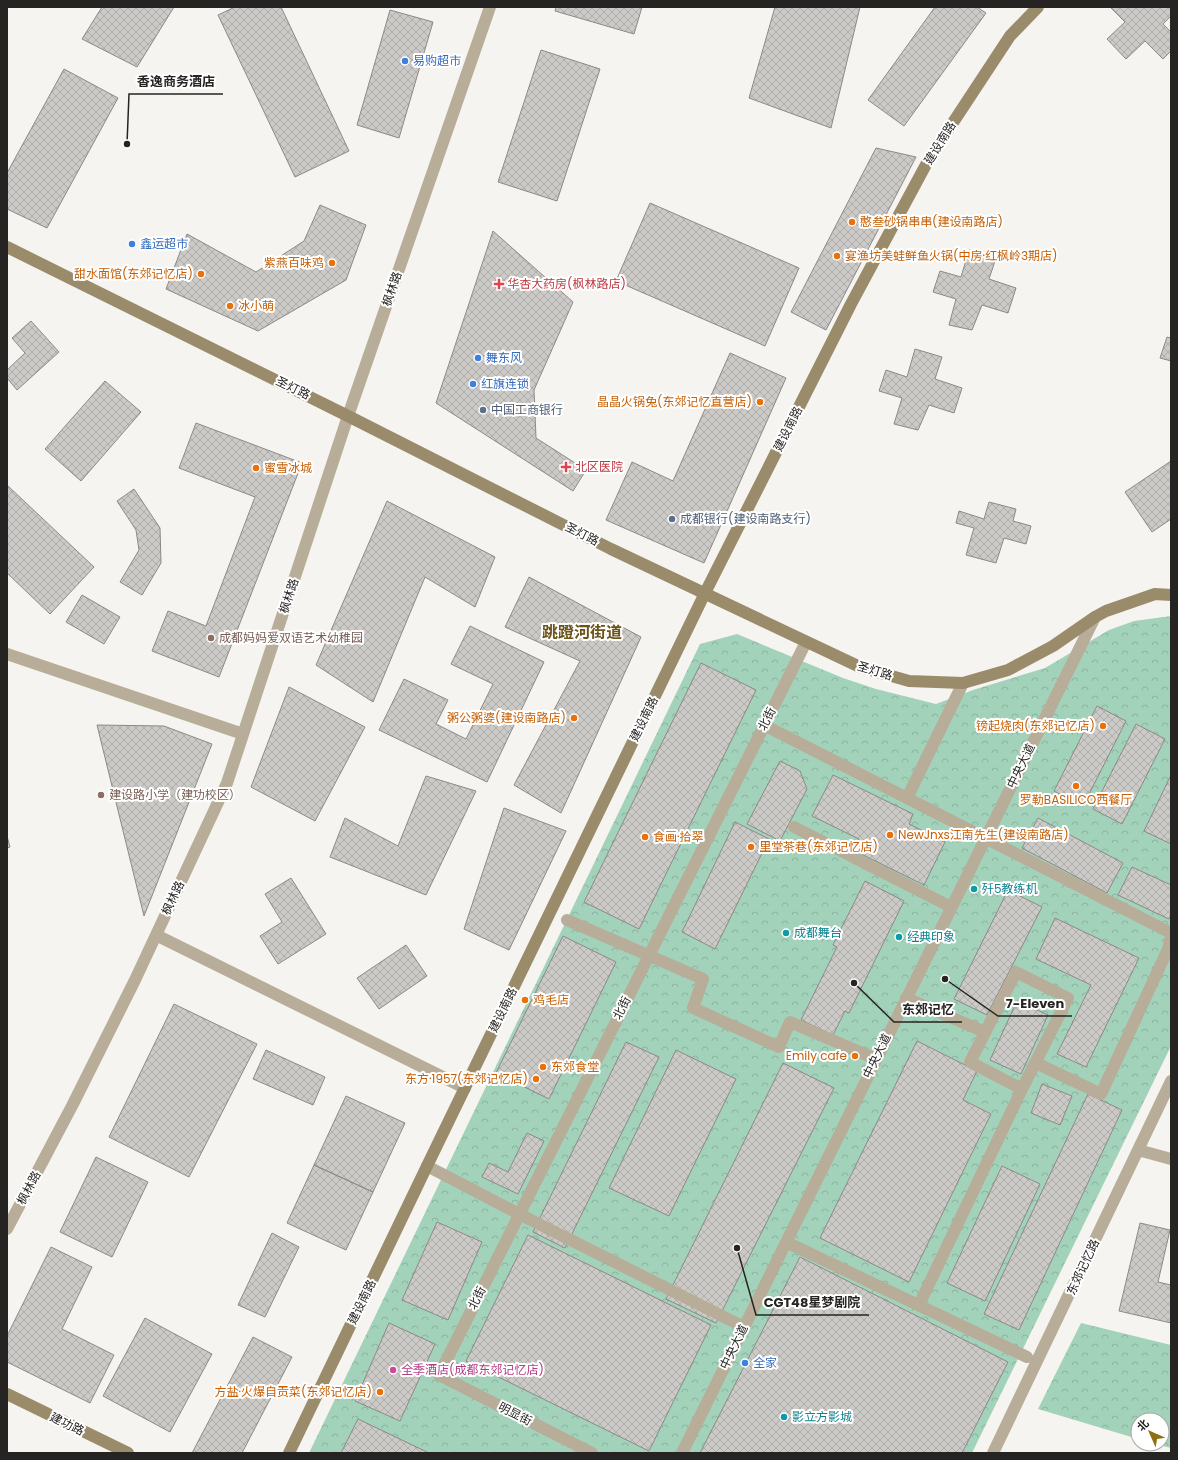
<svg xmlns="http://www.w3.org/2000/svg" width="1178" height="1460" font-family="Poppins,'Noto Sans SC',sans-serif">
  <defs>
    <pattern id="park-crowns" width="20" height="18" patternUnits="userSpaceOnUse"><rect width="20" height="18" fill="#a2d2ba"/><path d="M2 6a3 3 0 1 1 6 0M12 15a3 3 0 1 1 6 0" fill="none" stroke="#8bb4a0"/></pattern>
    <pattern id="building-cross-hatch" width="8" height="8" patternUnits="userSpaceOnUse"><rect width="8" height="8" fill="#cccac7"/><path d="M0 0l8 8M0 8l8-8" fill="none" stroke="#afadab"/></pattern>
  </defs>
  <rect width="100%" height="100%" fill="#f6f4f0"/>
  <path fill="url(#park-crowns)" d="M1171 616V1046L972 1453H309L700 644 737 634 843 678 876 689 936 704 973 690 1045 668 1109 630 1134 621Z
    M1081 1323 1171 1345V1448L1155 1444H1162V1420H1138V1439L1038 1409Z"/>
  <path fill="url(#building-cross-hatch)" stroke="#8c8986" d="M102 7H174L137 67 82 39Z
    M235 7H281L349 151 295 177 218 15Z
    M556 7H642L634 34 555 11Z
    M775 7H860L831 128 749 98Z
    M935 7H977L986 13 904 126 868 100Z
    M1110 7H1171V16L1163 24 1171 32V51L1163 59 1145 41 1126 59 1107 39 1125 22Z
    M390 10 433 22 399 138 357 125Z
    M541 50 600 69 557 201 498 182Z
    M64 69 118 98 47 228 7 209V173Z
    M876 148 916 157 826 330 791 312Z
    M650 203 799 268 765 346 616 281Z
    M320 205 366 225 346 280 258 331 166 289 187 234 256 272 304 241Z
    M493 231 573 302 534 390 536 438 586 470 573 491 436 403Z
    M969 250 996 258 989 279 1016 288 1008 313 982 305 972 330 949 325 956 299 933 292 940 271 961 277Z
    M31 321 59 352 17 390 7 378V370L25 353 12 338Z
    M1167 337 1171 338V361L1160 358Z
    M915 349 942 357 935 379 962 388 954 413 929 405 918 430 894 424 902 398 879 391 886 370 907 377Z
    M730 353 786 378 704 563 606 520 632 462 673 481Z
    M105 381 141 412 81 481 45 449Z
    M196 423 302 463 219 677 152 651 168 611 206 626 255 497 179 468Z
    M1171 461V519L1152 532 1125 492Z
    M7 485 94 567 50 614 7 573Z
    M134 489 160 528 161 563 142 595 120 582 139 550 136 530 117 501Z
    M387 501 495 557 475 607 425 577 373 702 316 665Z
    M989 502 1016 509 1013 521 1031 526 1026 544 1004 538 996 563 966 555 974 528 956 523 959 511 984 519Z
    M529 577 641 637 561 813 514 785 580 661 505 627Z
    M82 595 120 617 104 644 66 622Z
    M470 626 544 662 487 782 379 730 404 679 448 700 436 724 466 739 493 684 451 664Z
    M701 663 756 690 639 929 584 902Z
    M289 687 365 727 315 821 251 787Z
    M1097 706 1126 721 1083 806 1054 791Z
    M1136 724 1165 739 1122 824 1093 809Z
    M97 725 164 726 212 744 144 916Z
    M780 761 800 771 807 789 780 841 747 824Z
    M833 775 913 814 909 824 945 842 924 885 853 850 859 839 812 816Z
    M1171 775V844L1144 831Z
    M426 776 476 791 426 895 330 857 345 818 398 846Z
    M504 808 566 831 509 950 464 929Z
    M1038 818 1123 863 1107 893 1022 848Z
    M735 822 769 839 715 949 682 932Z
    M7 836 10 847 7 848Z
    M1132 867 1171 885V914L1169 919 1118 895Z
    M291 878 326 934 278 964 260 936 282 922 265 894Z
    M865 881 904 901 849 1013 845 1011 833 1035 801 1020 837 947 833 945Z
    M1008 890 1042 907 987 1015 954 999Z
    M1055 918 1139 958 1086 1067 1057 1054 1091 985 1036 959Z
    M563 936 616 962 549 1099 496 1073Z
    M406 945 427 976 379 1009 357 978Z
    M1017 1001 1048 1015 1021 1074 990 1060Z
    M174 1004 257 1044 189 1177 109 1137Z
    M917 1041 977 1071 963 1100 991 1114 909 1282 820 1238Z
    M626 1042 659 1057 565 1248 533 1232Z
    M266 1050 325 1077 313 1105 253 1079Z
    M676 1050 736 1079 669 1216 609 1188Z
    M783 1063 834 1088 716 1323 666 1299Z
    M1042 1084 1072 1096 1060 1125 1031 1113Z
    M1088 1094 1122 1110 1019 1330 984 1314Z
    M346 1096 405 1123 373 1192 314 1165Z
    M527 1133 544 1141 518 1194 482 1177 489 1163 508 1172Z
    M96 1157 148 1182 112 1257 60 1232Z
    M314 1165 373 1192 346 1250 287 1223Z
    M1002 1166 1040 1184 985 1301 947 1283Z
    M437 1222 482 1242 448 1320 402 1300Z
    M1140 1223 1170 1230 1158 1282 1171 1285V1323L1119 1311Z
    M272 1233 299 1247 265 1317 238 1305Z
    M528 1235 711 1325 649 1451 466 1361Z
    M51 1247 92 1267 62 1329 114 1355 90 1403 7 1362V1336Z
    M800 1257 1008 1362 962 1453H700Z
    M145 1318 212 1354 170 1432 103 1396Z
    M389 1323 435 1344 400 1421 355 1401Z
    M253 1337 292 1357 242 1453H192Z
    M358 1419 429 1453H341Z"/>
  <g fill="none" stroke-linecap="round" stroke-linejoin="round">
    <path stroke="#b8ad98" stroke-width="12" d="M7 654 243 734
      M764 725 1171 933
      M907 798 963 683
      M794 827 951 907
      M567 920 703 979 693 1008 779 1047 790 1022 876 1059
      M156 935 465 1088
      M1016 972 1068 998 1022 1089 970 1062Z
      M906 998 985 1032
      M1036 1063 1101 1094 1168 949 1171 937
      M1138 1150 1171 1159
      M427 1166 519 1214 744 1327
      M7 1229 73 1104 135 980 227 783 348 416 490 7
      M786 1242 1027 1357
      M919 1305 1022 1089
      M592 1453 439 1375 806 642
      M682 1453 1095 617
      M993 1453 1171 1081"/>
    <path stroke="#9a8b6b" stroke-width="12" d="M7 247 348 416 611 549 860 667 909 681 963 683 1008 670 1053 646 1095 617 1106 611 1155 594 1171 595
      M7 1394 128 1453
      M289 1453 427 1166 705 593 851 304 929 159 1010 36 1038 7"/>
  </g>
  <g fill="#3f7fe0" stroke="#fff" stroke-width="1.5">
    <circle cx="405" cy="61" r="4"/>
    <circle cx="132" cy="244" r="4"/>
    <circle cx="478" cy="358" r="4"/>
    <circle cx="473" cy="384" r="4"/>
    <circle cx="745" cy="1363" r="4"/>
  </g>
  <g fill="#e8710a" stroke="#fff" stroke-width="1.5">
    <circle cx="852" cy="222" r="4"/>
    <circle cx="837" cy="256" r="4"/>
    <circle cx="332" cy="263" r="4"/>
    <circle cx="201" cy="274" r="4"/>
    <circle cx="230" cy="306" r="4"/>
    <circle cx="760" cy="402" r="4"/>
    <circle cx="256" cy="468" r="4"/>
    <circle cx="574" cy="718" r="4"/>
    <circle cx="1103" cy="726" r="4"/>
    <circle cx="1076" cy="786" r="4"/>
    <circle cx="890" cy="835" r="4"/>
    <circle cx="645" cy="837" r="4"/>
    <circle cx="751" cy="847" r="4"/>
    <circle cx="525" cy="1000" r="4"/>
    <circle cx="855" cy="1056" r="4"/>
    <circle cx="543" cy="1067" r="4"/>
    <circle cx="536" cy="1079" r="4"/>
    <circle cx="380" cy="1392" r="4"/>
  </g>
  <g fill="#e0444e" stroke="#fff" stroke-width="1.5">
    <path d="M497 278h4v4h4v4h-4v4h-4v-4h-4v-4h4z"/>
    <path d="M564 461h4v4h4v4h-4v4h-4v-4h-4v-4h4z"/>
  </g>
  <g fill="#5c6f8a" stroke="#fff" stroke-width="1.5">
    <circle cx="483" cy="410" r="4"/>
    <circle cx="672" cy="519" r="4"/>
  </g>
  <g fill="#8d6e63" stroke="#fff" stroke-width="1.5">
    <circle cx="211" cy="638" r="4"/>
    <circle cx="101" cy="795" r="4"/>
  </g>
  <g fill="#0f9aa8" stroke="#fff" stroke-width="1.5">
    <circle cx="974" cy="889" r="4"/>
    <circle cx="786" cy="933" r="4"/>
    <circle cx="899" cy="937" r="4"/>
    <circle cx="784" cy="1417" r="4"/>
  </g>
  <circle fill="#d1479c" stroke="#fff" stroke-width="1.5" cx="393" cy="1370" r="4"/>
  <g text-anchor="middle" stroke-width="4" stroke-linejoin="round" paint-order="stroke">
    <g font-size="12" fill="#366cbe" stroke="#fff" text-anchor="start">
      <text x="413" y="65">易购超市</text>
      <text x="140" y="248">鑫运超市</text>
      <text x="486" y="362">舞东风</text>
      <text x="481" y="388">红旗连锁</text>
      <text x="753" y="1367">全家</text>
    </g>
    <g font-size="12" fill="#252422" stroke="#fff">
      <text transform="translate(940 143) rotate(-58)" y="4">建设南路</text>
      <text transform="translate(392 289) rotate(-71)" y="4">枫林路</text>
      <text transform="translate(293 388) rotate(26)" y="4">圣灯路</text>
      <text transform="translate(788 429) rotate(-63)" y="4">建设南路</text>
      <text transform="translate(582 534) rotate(27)" y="4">圣灯路</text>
      <text transform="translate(289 596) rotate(-72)" y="4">枫林路</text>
      <text transform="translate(875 671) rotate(17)" y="4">圣灯路</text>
      <text transform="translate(644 719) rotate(-64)" y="4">建设南路</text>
      <text transform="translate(767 719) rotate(-63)" y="4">北街</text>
      <text transform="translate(1021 766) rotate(-64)" y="4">中央大道</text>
      <text transform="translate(173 898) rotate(-65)" y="4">枫林路</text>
      <text transform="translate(622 1008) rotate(-63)" y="4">北街</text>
      <text transform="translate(503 1010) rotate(-64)" y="4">建设南路</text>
      <text transform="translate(877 1056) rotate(-64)" y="4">中央大道</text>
      <text transform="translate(29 1188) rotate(-62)" y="4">枫林路</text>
      <text transform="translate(1083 1267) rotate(-65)" y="4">东郊记忆路</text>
      <text transform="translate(477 1298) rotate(-63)" y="4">北街</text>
      <text transform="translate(362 1302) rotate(-64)" y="4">建设南路</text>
      <text transform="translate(734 1347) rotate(-64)" y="4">中央大道</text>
      <text transform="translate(515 1414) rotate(27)" y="4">明显街</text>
      <text transform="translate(67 1424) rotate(26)" y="4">建功路</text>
    </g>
    <g font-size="12" fill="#c56008" stroke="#fff" text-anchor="start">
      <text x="860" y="226">憨叁砂锅串串(建设南路店)</text>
      <text x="845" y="260">宴渔坊美蛙鲜鱼火锅(中房·红枫岭3期店)</text>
      <text x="324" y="267" text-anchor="end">紫燕百味鸡</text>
      <text x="193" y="278" text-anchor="end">甜水面馆(东郊记忆店)</text>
      <text x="238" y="310">冰小萌</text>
      <text x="752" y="406" text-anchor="end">晶晶火锅兔(东郊记忆直营店)</text>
      <text x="264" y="472">蜜雪冰城</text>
      <text x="566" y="722" text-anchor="end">粥公粥婆(建设南路店)</text>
      <text x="1095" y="730" text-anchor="end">镑起烧肉(东郊记忆店)</text>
      <text x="1076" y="804" text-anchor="middle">罗勒BASILICO西餐厅</text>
      <text x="898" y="839">NewJnxs江南先生(建设南路店)</text>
      <text x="653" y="841">食画·拾翠</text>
      <text x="759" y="851">里堂茶巷(东郊记忆店)</text>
      <text x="533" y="1004">鸡毛店</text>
      <text x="847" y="1060" text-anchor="end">Emily cafe</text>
      <text x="551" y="1071">东郊食堂</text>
      <text x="528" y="1083" text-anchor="end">东方·1957(东郊记忆店)</text>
      <text x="372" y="1396" text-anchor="end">方盐·火爆自贡菜(东郊记忆店)</text>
    </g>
    <g font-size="12" fill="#be3a42" stroke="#fff" text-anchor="start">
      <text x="507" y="288">华杏大药房(枫林路店)</text>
      <text x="575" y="471">北区医院</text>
    </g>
    <g font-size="12" fill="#4e5e75" stroke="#fff" text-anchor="start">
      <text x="491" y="414">中国工商银行</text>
      <text x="680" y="523">成都银行(建设南路支行)</text>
    </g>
    <g font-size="12" fill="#785e54" stroke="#fff" text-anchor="start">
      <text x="219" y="642">成都妈妈爱双语艺术幼稚园</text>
      <text x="109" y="799">建设路小学（建功校区）</text>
    </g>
    <g font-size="12" fill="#0d838f" stroke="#fff" text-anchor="start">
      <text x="982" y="893">歼5教练机</text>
      <text x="794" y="937">成都舞台</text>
      <text x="907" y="941">经典印象</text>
      <text x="792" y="1421">影立方影城</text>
    </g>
    <g font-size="12" fill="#b23c85" stroke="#fff" text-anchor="start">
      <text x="401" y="1374">全季酒店(成都东郊记忆店)</text>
    </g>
    <g font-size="16" font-weight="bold" fill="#6b5319" stroke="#fff">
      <text x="582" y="638">跳蹬河街道</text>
    </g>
  </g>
  <path fill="none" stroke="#252422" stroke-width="1.5" d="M127 144L129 94H223M945 979L998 1016H1072M854 983L894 1022H962M737 1248L756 1315H869"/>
  <g fill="#252422" stroke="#fff" stroke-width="1.5">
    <circle cx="127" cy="144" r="4"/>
    <circle cx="945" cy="979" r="4"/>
    <circle cx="854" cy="983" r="4"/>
    <circle cx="737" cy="1248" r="4"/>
  </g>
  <g font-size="13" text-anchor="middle" font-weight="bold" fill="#252422" stroke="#fff" stroke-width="4" stroke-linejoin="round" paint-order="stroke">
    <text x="176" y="86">香逸商务酒店</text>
    <text x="1035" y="1008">7-Eleven</text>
    <text x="928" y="1014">东郊记忆</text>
    <text x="812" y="1307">CGT48星梦剧院</text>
  </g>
  <rect width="1178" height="1460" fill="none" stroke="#252422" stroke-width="16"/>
  <g transform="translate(1150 1432) rotate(315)"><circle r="19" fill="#ffffff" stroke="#a8a7a7"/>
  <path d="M0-3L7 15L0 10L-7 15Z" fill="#906e13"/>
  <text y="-6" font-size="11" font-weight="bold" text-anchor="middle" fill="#252422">北</text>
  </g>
</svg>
